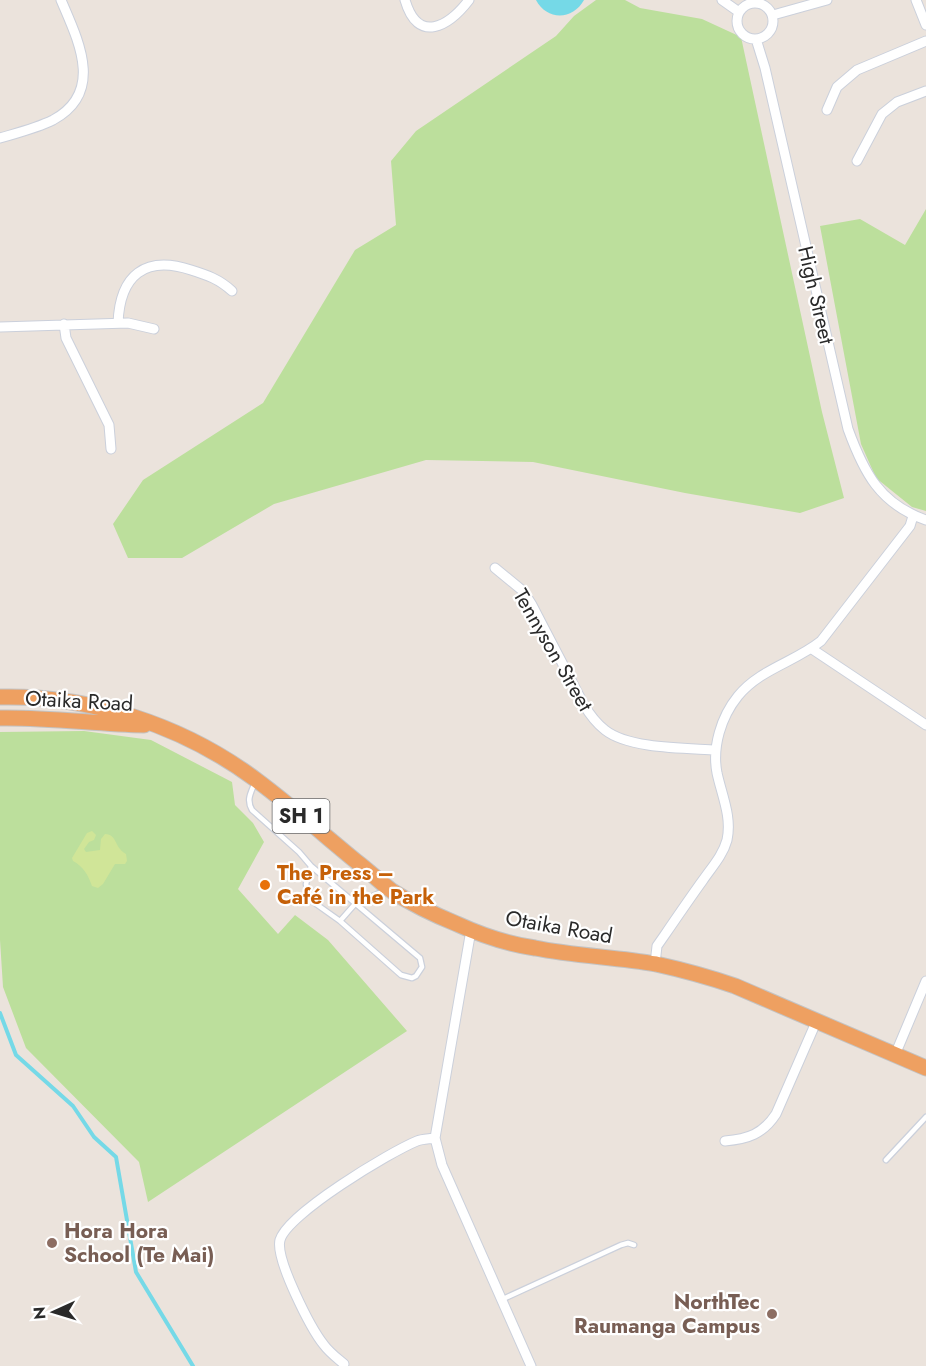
<svg xmlns="http://www.w3.org/2000/svg" width="926" height="1366" font-family="Jost,sans-serif">
  <rect width="100%" height="100%" fill="#ebe3dc"/>
  <path fill="#bcdf9c" d="M596 0H625L640 8 702 19 741 37 822 412 844 498 800 513 685 493 533 462 426 460 274 504 182 558H128L113 524 143 480 263 403 355 250 396 225 391 161 416 131 556 36 574 16Z
    M926 209V511L912 507 876 478 861 444 820 226 860 219 905 245Z
    M84 731 151 740 232 782 235 805 253 823 264 842 238 889 278 934 295 915 328 940 407 1031 148 1202 139 1162 26 1048 3 987 0 940V732Z"/>
  <path fill="#d0e598" d="M92 831 96 835 94 840 89 842 84 849 86 852 100 850 101 839 105 834C118 835 113 846 126 854L127 861 125 864H115L103 884 98 888 92 886C88 875 84 867 73 861L72 858 87 833Z"/>
  <path fill="#75d9e7" d="M536 0H584C573 20 547 21 536 0Z"/>
  <g fill="none" stroke-linecap="round" stroke-linejoin="round">
    <path stroke="#75d9e7" stroke-width="4" d="M0 1013 16 1055 73 1106 94 1137 116 1157 136 1272 193 1366"/>
    <g stroke="#cbd0db" stroke-width="7">
      <path id="service" d="M255 782C251 793 246 799 252 810L299 852 311 866 420 958 422 967 416 976 412 978 401 975 340 921 309 899 306 884 311 866
        M340 921 355 904 386 890
        M886 1160 926 1117
        M503 1299 621 1245 628 1243 634 1245"/>
    </g>
    <g stroke="#cbd0db" stroke-width="11">
      <path id="minor" d="M405 0C418 45 449 26 469 0
        M722 0 739 12
        M916 0 926 25
        M737 21a18 18 0 1 1 36 0a18 18 0 1 1-36 0Z
        M773 15 827 0
        M756 39 765 68 848 429C864 473 880 504 926 520
        M827 110 837 87 857 70 926 41
        M0 138C17 133 37 128 53 120 105 92 78 40 61 0
        M857 161 882 114 897 102 926 91
        M118 323C120 275 145 255 191 270 207 275 219 279 232 291
        M64 324 66 338 109 425 111 449
        M0 327 128 323 154 329
        M495 568 523 591 532 605 584 705C590 715 596 723 605 730 629 749 686 748 716 750
        M812 649 926 725
        M471 930 435 1138 442 1165 531 1366
        M655 964 657 946 664 936C677 917 690 898 703 880 712 867 723 855 727 840 732 817 722 796 717 773 712 747 721 717 738 696 760 669 795 662 821 641L910 526 913 516
        M895 1055 926 981
        M725 1141C748 1139 763 1134 776 1114L817 1020
        M344 1364C337 1358 329 1352 324 1345 311 1329 275 1259 280 1240 287 1214 390 1152 417 1141 422 1139 429 1139 435 1138"/>
    </g>
    <g stroke="#c3c3c3" stroke-width="17">
      <path id="trunk" d="M0 697C90 695 182 725 255 779 290 805 323 834 357 862 369 871 380 882 392 891 412 904 435 915 457 924 481 935 508 944 535 948 575 956 616 957 656 964 683 970 709 977 735 986L926 1068
        M0 718C48 717 96 724 144 725"/>
    </g>
    <use href="#service" stroke="#fff" stroke-width="4.5"/>
    <use href="#minor" stroke="#fff" stroke-width="9"/>
    <use href="#trunk" stroke="#eea061" stroke-width="15"/>
  </g>
  <circle fill="#e8710a" stroke="#fff" stroke-width="2" cx="265" cy="885" r="6"/>
  <g fill="#8d6e63" stroke="#fff" stroke-width="2">
    <circle cx="52" cy="1243" r="6"/>
    <circle cx="772" cy="1314" r="6"/>
  </g>
  <g text-anchor="middle" stroke-width="4.5" stroke-linejoin="round" paint-order="stroke">
    <rect fill="#fff" stroke="#6a6a6a" stroke-width="1.5" x="272.5" y="799" width="57" height="34" rx="4.5"/>
    <g font-size="20" font-weight="bold" fill="#2a2a2a">
      <text x="301" y="823">SH 1</text>
    </g>
    <g font-size="21" fill="#2a2a2a" stroke="#fff">
      <text transform="translate(816 295) rotate(77)" y="7">High Street</text>
      <text transform="translate(553 650) rotate(60)" y="7">Tennyson Street</text>
      <text transform="translate(79 701) rotate(3)" y="7">Otaika Road</text>
      <text transform="translate(559 927) rotate(10)" y="7">Otaika Road</text>
    </g>
    <g font-size="21" font-weight="bold" fill="#c56008" stroke="#fff" text-anchor="start">
      <text x="277" y="880">The Press –<tspan x="277" dy="24">Café in the Park</tspan></text>
    </g>
    <g font-size="21" font-weight="bold" fill="#785e54" stroke="#fff" text-anchor="start">
      <text x="64" y="1238">Hora Hora<tspan x="64" dy="24">School (Te Mai)</tspan></text>
      <text x="760" y="1309" text-anchor="end">NorthTec<tspan x="760" dy="24">Raumanga Campus</tspan></text>
    </g>
  </g>
  <g transform="translate(54 1312) rotate(266)" stroke="#ffffff" stroke-width="4.5" paint-order="stroke">
  <path d="M0-4.5L10 22L0 15L-10 22Z" fill="#2a2a2a"/>
  <text y="-9" font-size="16" font-weight="bold" text-anchor="middle" fill="#2a2a2a">N</text>
  </g>
</svg>
